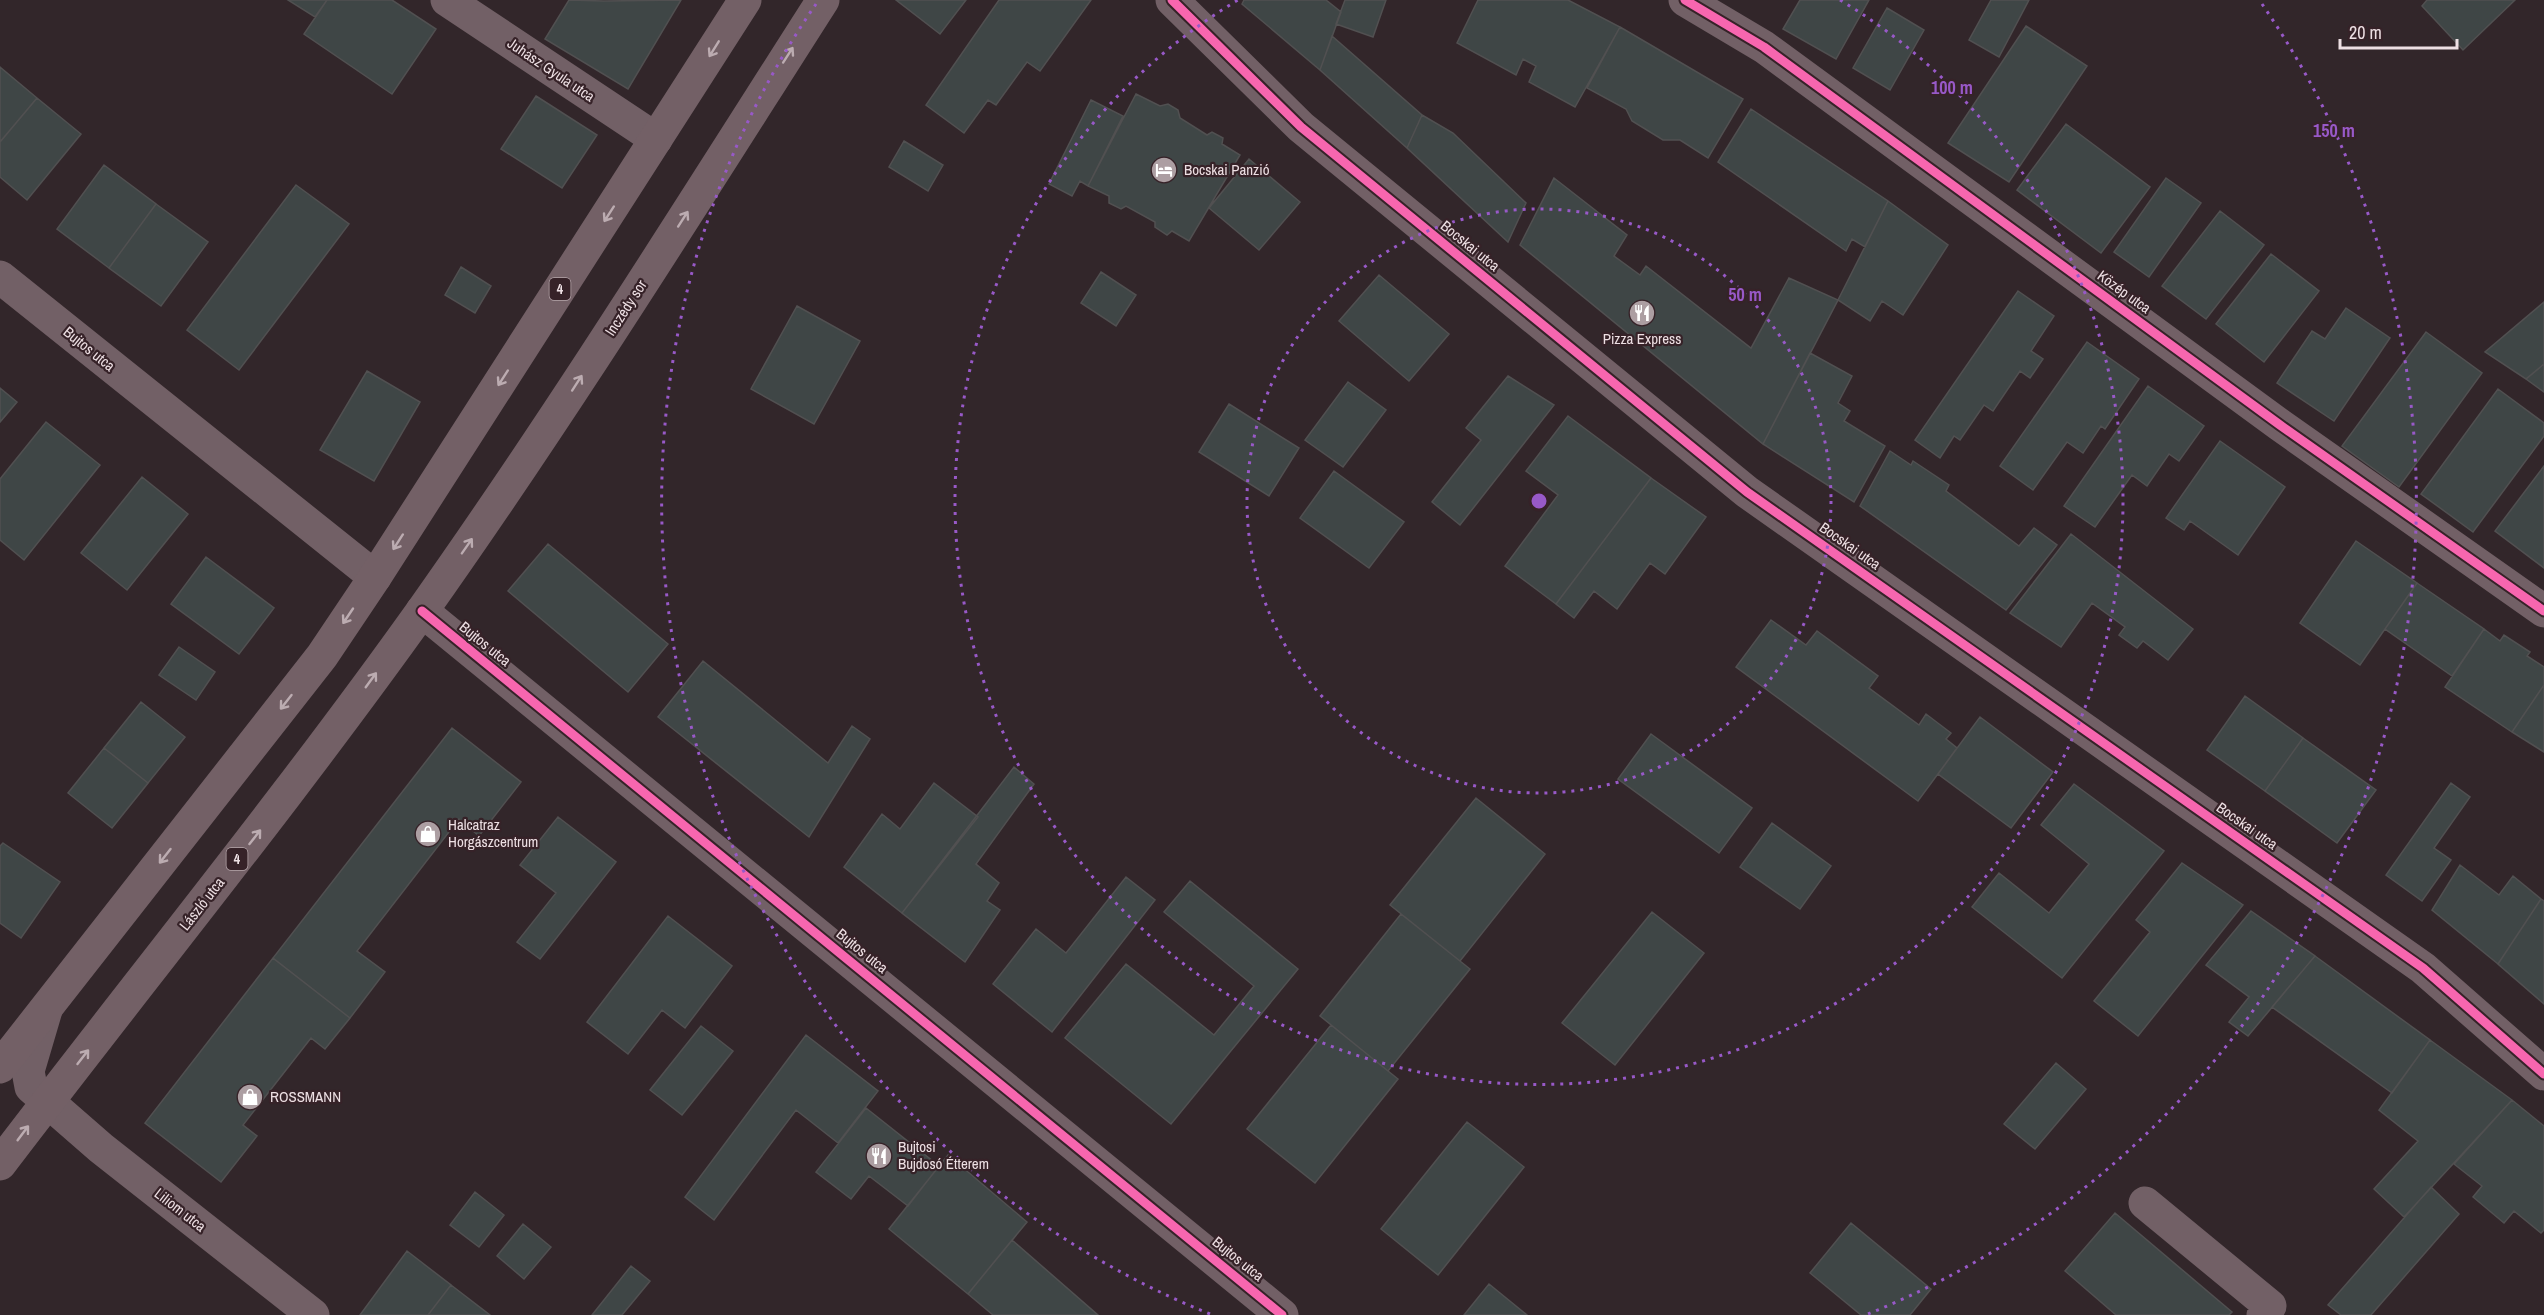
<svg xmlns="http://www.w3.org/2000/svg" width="2544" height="1315" font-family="'Archivo Narrow',sans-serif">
  <rect width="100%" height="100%" fill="#32262a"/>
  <path fill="#3f4646" stroke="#515051" stroke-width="1.5" d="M288 0H327L315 17Z
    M327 0H392L436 29 392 94 304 34Z
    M569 0 604 1 681 0 628 89 545 39Z
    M896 0H966L940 34Z
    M999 0H1091L1040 71 1027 62 996 105 988 100 964 133 926 105Z
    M1244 0H1326L1341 12 1320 70 1242 4Z
    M1345 0H1386L1373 37 1336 24Z
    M1478 0H1568L1620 27 1575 107 1529 82 1536 66 1523 59 1516 75 1457 43Z
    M1800 0H1869L1836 59 1783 29Z
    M1991 0H2029L1999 57 1969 40Z
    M2427 0H2515L2463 50 2422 6Z
    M1887 8 1924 30 1890 90 1853 68Z
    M2026 26 2087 66 2009 182 1948 143Z
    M1620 27 1743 99 1708 158 1680 140H1663L1632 121 1626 109 1587 88Z
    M1332 36 1422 115 1407 148 1320 70Z
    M0 67 37 98 0 142Z
    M1136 94 1160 106 1168 104 1178 110 1180 118 1207 135 1212 132 1223 138 1222 144 1240 155 1189 241 1172 231 1167 235 1155 227V222L1126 206 1121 209 1109 203V196L1088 186Z
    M536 96 597 135 562 188 501 149Z
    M37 98 81 134 27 200 0 177V142Z
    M1091 100 1123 116 1088 186 1080 181 1072 196 1049 184Z
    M1751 109 1888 201 1865 247 1852 239 1846 251 1718 162Z
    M1422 115 1453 133 1526 203 1508 242 1407 148Z
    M2066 124 2150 187 2101 253 2017 190Z
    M904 141 943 165 928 191 889 167Z
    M1249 159 1300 202 1259 250 1209 208Z
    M104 165 156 204 109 268 57 229Z
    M1554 178 1627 235 1614 256 1640 275 1646 266 1751 348 1789 278 1838 300 1763 444 1520 245Z
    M2166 178 2201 203 2149 277 2114 252Z
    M296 185 349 224 239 370 187 330Z
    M1888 201 1948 245 1903 315 1882 301 1870 321 1838 300Z
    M156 204 208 242 161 306 109 268Z
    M2220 211 2264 245 2206 319 2162 286Z
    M2271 254 2319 291 2264 362 2216 324Z
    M461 267 491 286 475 313 445 295Z
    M1101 272 1136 295 1116 326 1081 303Z
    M1379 275 1449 334 1409 381 1339 321Z
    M2018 291 2054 316 2031 351 2043 359 2030 378 2020 371 1993 411 1984 405 1960 440 1954 436 1940 458 1915 440Z
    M2544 302V364L2526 379 2485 352Z
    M797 306 860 341 814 424 751 389Z
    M2346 308 2390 338 2334 421 2277 383 2312 331 2325 339Z
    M2426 332 2482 373 2399 487 2342 446Z
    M2087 342 2139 379 2105 429 2101 426 2083 453 2067 442 2033 490 2000 466Z
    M1810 353 1852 376 1838 403 1850 411 1844 421 1885 446 1854 502 1763 444Z
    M2544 364V392L2526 379Z
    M367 371 420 402 374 481 320 450Z
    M1508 376 1554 405 1460 525 1432 502 1481 440 1466 428Z
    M1348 382 1386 410 1343 467 1305 440Z
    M2148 386 2204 426 2179 461 2169 454 2147 486 2132 475 2095 527 2064 506Z
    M0 388 17 402 0 422Z
    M2498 389 2544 423V436L2473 532 2421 494Z
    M1229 404 1299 448 1269 496 1199 452Z
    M1568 416 1651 478 1556 604 1505 566 1558 495 1526 471Z
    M46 422 100 465 24 560 0 540V479Z
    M2220 441 2285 487 2238 555 2190 521 2184 530 2166 518Z
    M1890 451 1911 465 1913 461 1949 485 1946 491 2019 546 2034 528 2057 545 2006 610 1860 506Z
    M2544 466V568L2495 531Z
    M1334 471 1404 522 1369 568 1300 518Z
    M142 477 188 514 127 590 81 553Z
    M1651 478 1706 517 1665 574 1650 563 1617 609 1594 591 1574 618 1556 604Z
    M2071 534 2193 629 2168 660 2143 641 2137 648 2119 635 2125 627 2092 603 2061 647 2010 613Z
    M2356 541 2417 583 2360 665 2300 623Z
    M548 544 668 644 628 692 508 591Z
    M206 557 274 608 239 654 171 604Z
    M2417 583 2484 629 2452 676 2385 629Z
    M1771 620 1806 645 1817 631 1878 676 1869 688 1919 725 1926 714 1951 733 1946 739 1957 748 1918 801 1736 667Z
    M2484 629 2500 641 2504 635 2530 652 2527 656 2544 667V685L2512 732 2445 687Z
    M179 647 215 672 196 700 159 675Z
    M703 661 828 763 852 726 870 739 809 837 658 717Z
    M2544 685V752L2512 732Z
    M2245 696 2303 738 2265 791 2207 750Z
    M141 702 185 737 148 783 104 748Z
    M1980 717 2053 772 2011 828 1938 774Z
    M452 728 521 782 479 836 459 819 357 951 385 972 350 1018 273 958Z
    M1651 734 1752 808 1719 853 1618 779Z
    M2303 738 2376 790 2337 843 2265 791Z
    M104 748 148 783 112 828 68 793Z
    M1014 767 1034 784 976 864 999 883 987 901 1000 910 965 962 902 913Z
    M934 783 978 817 902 913 844 867 882 814 900 829Z
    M2451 783 2470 797 2434 848 2451 860 2422 901 2386 875Z
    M2074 784 2164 851 2062 978 1972 907 1999 873 2049 913 2089 864 2041 825Z
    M1476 798 1545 854 1460 961 1390 905Z
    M558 817 616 862 540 959 517 942 556 893 520 865Z
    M1772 823 1831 866 1800 909 1740 867Z
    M3 843 60 882 21 938 0 923V846Z
    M2182 863 2243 905 2138 1036 2094 1001 2150 932 2136 920Z
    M2460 865 2499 895 2513 876 2541 899 2498 964 2432 910Z
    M1126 877 1155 900 1052 1032 993 984 1036 929 1066 953Z
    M1190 881 1298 969 1171 1124 1065 1038 1126 964 1214 1035 1254 986 1164 912Z
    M2541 899 2544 901V1004L2498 964Z
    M2251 911 2315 956 2248 1036 2229 1022 2249 997 2206 965Z
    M1652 912 1704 953 1615 1065 1562 1023Z
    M1401 914 1470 969 1388 1071 1320 1016Z
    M668 916 732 966 685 1028 662 1010 628 1054 587 1022Z
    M2315 956 2430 1040 2392 1093 2272 1007Z
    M273 958 350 1018 325 1049 311 1038 243 1125 257 1136 221 1182 145 1123Z
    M1331 1025 1398 1079 1315 1183 1247 1129Z
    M701 1026 733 1051 682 1115 650 1090Z
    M806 1035 878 1091 838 1143 796 1110 714 1220 685 1197Z
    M2430 1040 2512 1100 2404 1217 2374 1189 2418 1141 2379 1110Z
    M2056 1063 2086 1089 2035 1149 2004 1124Z
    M2512 1100 2544 1126V1230L2541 1233 2514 1211 2504 1223 2473 1197 2482 1186 2454 1164Z
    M866 1108 939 1166 908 1206 869 1176 851 1199 816 1172Z
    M1467 1122 1524 1167 1438 1275 1381 1229Z
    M948 1155 1027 1222 968 1294 889 1229Z
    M2431 1187 2459 1214 2371 1315H2341L2328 1305Z
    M475 1192 504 1215 479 1247 450 1225Z
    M2115 1213 2232 1312 2229 1315H2116L2065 1271Z
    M1851 1223 1931 1289 1910 1315H1861L1810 1273Z
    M523 1224 551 1247 524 1279 497 1256Z
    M1012 1240 1098 1315H993L968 1294Z
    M407 1251 451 1285 428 1315H360Z
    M631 1266 650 1281 622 1315H592Z
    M1489 1284 1527 1315H1464Z
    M451 1285 490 1315H428Z"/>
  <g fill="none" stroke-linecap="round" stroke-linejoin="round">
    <path stroke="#726066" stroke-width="33" d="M447 0 656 139
      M1172 0 1301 127 1747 492 2423 968 2544 1074
      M1685 0 1764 47 2280 425 2544 611
      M0 277 375 577
      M422 611 1282 1315
      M46 1010 28 1071 31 1087 101 1148 313 1315
      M2145 1203 2270 1306 2263 1315"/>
    <path stroke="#736066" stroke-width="33" d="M0 1067 322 656 375 577 745 0
      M0 1164C140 980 287 800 422 611 563 412 692 205 823 0"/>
    <g stroke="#362228" stroke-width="13">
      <path id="cycleway" d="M1172 0 1301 127 1747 492 2423 968 2544 1074
        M1685 0 1764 47 2280 425 2544 611
        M422 611 1282 1315"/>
    </g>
    <use href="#cycleway" stroke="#f766af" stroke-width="9"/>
  </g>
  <defs><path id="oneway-shaft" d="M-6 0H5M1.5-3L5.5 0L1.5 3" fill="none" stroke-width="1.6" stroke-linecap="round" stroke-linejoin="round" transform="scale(1.5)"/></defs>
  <g stroke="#bcacb1">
    <use href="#oneway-shaft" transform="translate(714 49) rotate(122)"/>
    <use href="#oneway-shaft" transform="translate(788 55) rotate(-57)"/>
    <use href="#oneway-shaft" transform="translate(609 214) rotate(123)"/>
    <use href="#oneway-shaft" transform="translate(683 219) rotate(-57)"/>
    <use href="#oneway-shaft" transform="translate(503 378) rotate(123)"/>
    <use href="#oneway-shaft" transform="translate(577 383) rotate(-57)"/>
    <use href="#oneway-shaft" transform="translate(398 542) rotate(123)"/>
    <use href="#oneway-shaft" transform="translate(467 546) rotate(-55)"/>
    <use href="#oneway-shaft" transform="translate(348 616) rotate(124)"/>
    <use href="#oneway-shaft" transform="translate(371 680) rotate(-54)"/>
    <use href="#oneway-shaft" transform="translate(286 702) rotate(128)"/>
    <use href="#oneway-shaft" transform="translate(255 837) rotate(-52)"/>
    <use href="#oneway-shaft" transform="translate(165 856) rotate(128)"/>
    <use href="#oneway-shaft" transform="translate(83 1057) rotate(-52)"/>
    <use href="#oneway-shaft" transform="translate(23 1133) rotate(-53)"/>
  </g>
  <g fill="none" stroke="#9859c8" stroke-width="3" stroke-dasharray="3 6">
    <circle cx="1539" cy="501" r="292"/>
    <path d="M1840 0A584 584 0 1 1 1238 0"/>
    <path d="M1210 1314A877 877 0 0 1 816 4M2262 4A877 877 0 0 1 1868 1314"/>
  </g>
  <defs>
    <g id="hotel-disc" transform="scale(1.35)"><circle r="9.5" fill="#ac9ea2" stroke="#362228"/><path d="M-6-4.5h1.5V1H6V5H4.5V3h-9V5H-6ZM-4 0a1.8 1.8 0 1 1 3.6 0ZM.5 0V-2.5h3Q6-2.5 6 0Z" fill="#fff"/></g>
    <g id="restaurant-disc" transform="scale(1.35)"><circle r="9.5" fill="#ac9ea2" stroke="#362228"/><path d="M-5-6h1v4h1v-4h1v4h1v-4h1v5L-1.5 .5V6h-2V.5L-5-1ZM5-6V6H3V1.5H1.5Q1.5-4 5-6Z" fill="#fff"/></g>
    <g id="shop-disc" transform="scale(1.35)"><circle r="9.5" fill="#ac9ea2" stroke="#362228"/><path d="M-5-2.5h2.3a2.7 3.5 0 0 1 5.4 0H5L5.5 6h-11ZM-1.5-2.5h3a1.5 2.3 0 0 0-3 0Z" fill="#fff"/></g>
  </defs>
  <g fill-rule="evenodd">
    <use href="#hotel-disc" x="1164" y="170"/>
    <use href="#restaurant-disc" x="1642" y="313"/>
    <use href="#shop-disc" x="428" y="834"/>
    <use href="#shop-disc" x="250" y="1097"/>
    <use href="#restaurant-disc" x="879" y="1156"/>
  </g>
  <g text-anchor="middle" stroke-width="4.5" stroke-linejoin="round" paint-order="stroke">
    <g fill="#362228" stroke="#b6a6ab" stroke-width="1.5">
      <rect x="549.5" y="278" width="21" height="22" rx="4.5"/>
      <rect x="226.5" y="848" width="21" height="22" rx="4.5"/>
    </g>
    <g font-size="14" font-weight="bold" fill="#eddfe3">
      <text x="560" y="294">4</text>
      <text x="237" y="864">4</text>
    </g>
    <g font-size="15" fill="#eddfe3" stroke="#362228">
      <text transform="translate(551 70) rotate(34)" y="5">Juhász Gyula utca</text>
      <text transform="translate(1470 246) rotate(39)" y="5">Bocskai utca</text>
      <text transform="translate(2124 292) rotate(36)" y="5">Közép utca</text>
      <text transform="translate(626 308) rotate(-57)" y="5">Inczédy sor</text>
      <text transform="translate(89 349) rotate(39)" y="5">Bujtos utca</text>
      <text transform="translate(1850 546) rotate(35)" y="5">Bocskai utca</text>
      <text transform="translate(485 644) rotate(39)" y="5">Bujtos utca</text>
      <text transform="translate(2247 826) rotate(35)" y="5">Bocskai utca</text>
      <text transform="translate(202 904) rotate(-52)" y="5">László utca</text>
      <text transform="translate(862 951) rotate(39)" y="5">Bujtos utca</text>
      <text transform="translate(180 1210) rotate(38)" y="5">Liliom utca</text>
      <text transform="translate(1238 1259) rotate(39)" y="5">Bujtos utca</text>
    </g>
    <g font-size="15" fill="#eddfe3" stroke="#362228" text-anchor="start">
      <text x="1184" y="175">Bocskai Panzió</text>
      <text x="1642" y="344" text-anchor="middle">Pizza Express</text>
      <text x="448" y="830">Halcatraz<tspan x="448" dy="17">Horgászcentrum</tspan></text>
      <text x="270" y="1102">ROSSMANN</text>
      <text x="898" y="1152">Bujtosi<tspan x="898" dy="17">Bujdosó Étterem</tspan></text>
    </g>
  </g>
  <circle cx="1539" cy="501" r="9" fill="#9859c8" stroke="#362228" stroke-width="3"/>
  <g font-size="18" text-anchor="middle" font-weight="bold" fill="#9859c8" stroke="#362228" stroke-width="4.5" stroke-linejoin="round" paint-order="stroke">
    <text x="1952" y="94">100 m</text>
    <text x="2334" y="137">150 m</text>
    <text x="1745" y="301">50 m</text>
  </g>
  <path d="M2340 39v9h117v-9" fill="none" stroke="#eddfe3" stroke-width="3"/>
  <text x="2349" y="39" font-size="18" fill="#eddfe3" stroke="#362228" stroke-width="4.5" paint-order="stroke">20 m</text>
</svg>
